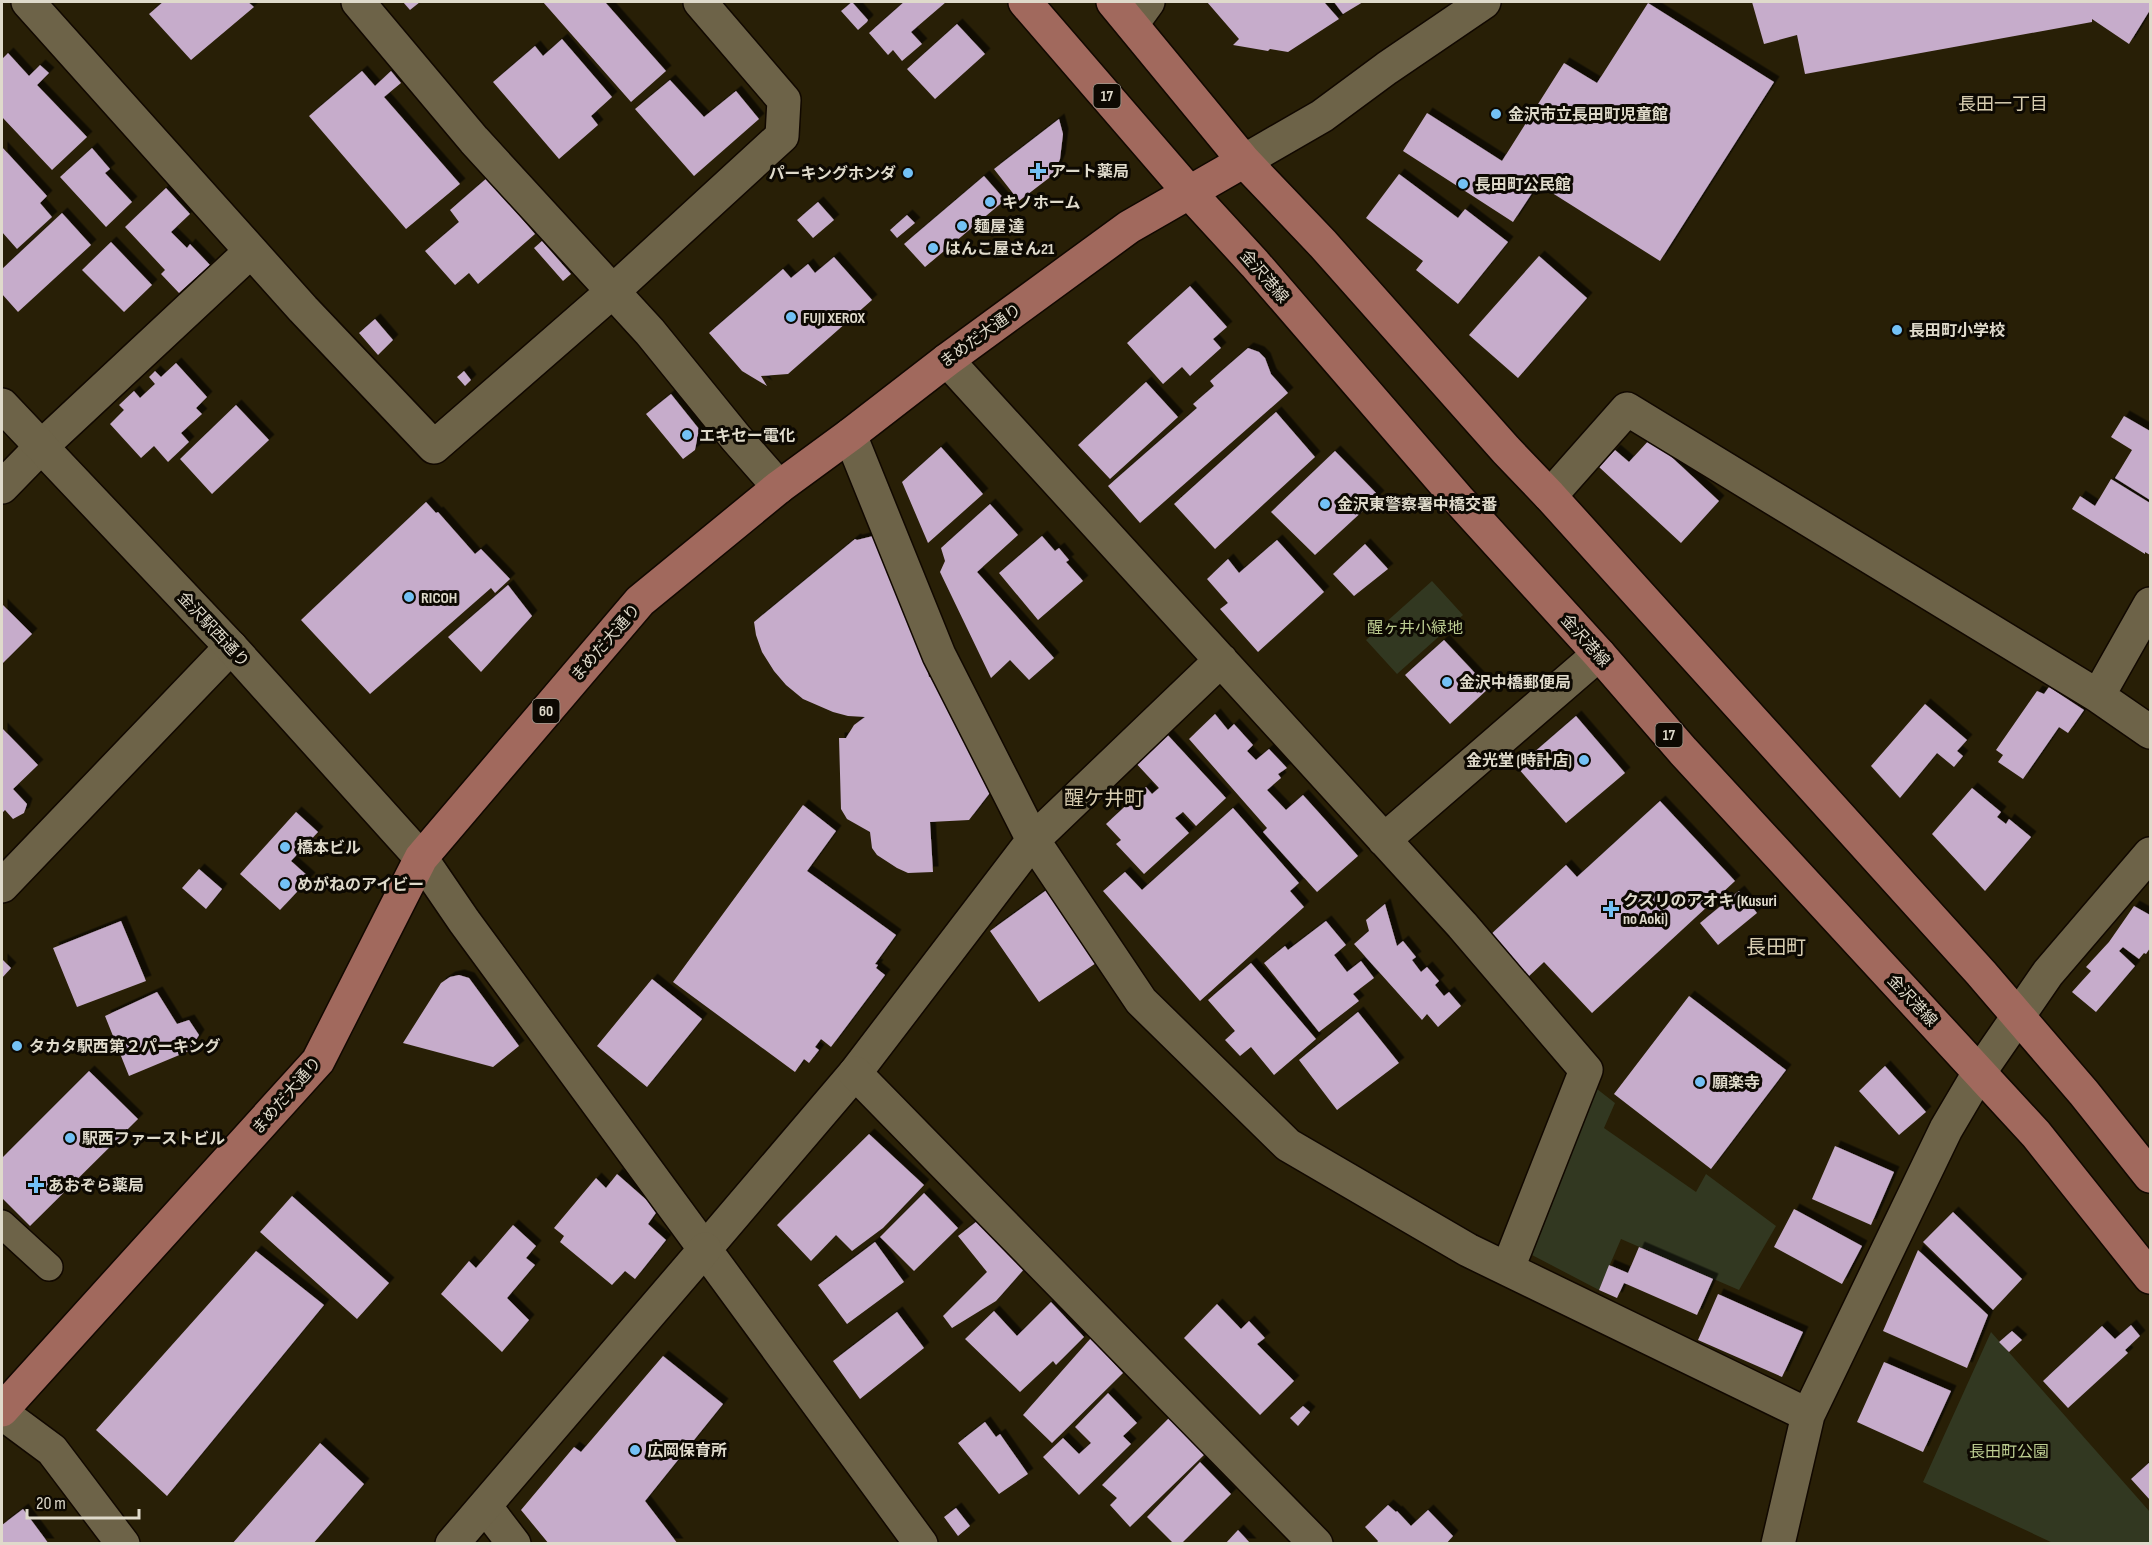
<svg xmlns="http://www.w3.org/2000/svg" width="2152" height="1545" font-family="'Sofia Sans Condensed','Noto Sans JP',sans-serif">
  <defs>
    <filter id="shadow"><feDropShadow dx="5.5" dy="-5.5" stdDeviation="0" flood-color="#0009"/></filter>
  </defs>
  <rect width="100%" height="100%" fill="#281f06"/>
  <path fill="#323821" d="M1432 581 1463 615 1397 674 1366 640Z
    M1597 1089 1615 1103 1604 1128 1696 1192 1706 1174 1776 1226 1739 1290 1621 1239 1599 1290 1532 1255Z
    M1991 1332 2150 1512V1543H2053L1923 1482Z"/>
  <path fill="#c6accb" filter="url(#shadow)" d="M163 2H248L254 7 191 60 149 14Z
    M403 2H420L410 10Z
    M543 2H605L666 71 631 102Z
    M852 2 868 20 867 22 858 30 841 11Z
    M904 2H946L911 32 922 44 902 61 893 50 888 55 869 33Z
    M1207 2H1324L1339 19 1288 52 1270 49 1268 51 1233 45 1239 39Z
    M1334 2H1363L1343 14Z
    M1752 2H2150V10L2129 44 2092 19V22L1805 74 1797 35 1764 44Z
    M1648 3 1774 82 1660 261 1538 184 1513 222 1403 151 1427 113 1502 161 1564 63 1597 83Z
    M957 24 985 54 935 99 907 69Z
    M562 39 612 97 591 116 598 125 559 159 493 82 535 46 543 56Z
    M8 53 29 76 40 65 49 73 37 85 87 137 52 170 2 117V59Z
    M362 71 375 86 391 71 401 83 384 97 460 184 406 229 309 116Z
    M670 80 704 117 736 91 759 119 694 176 635 109Z
    M1059 119 1063 134 1060 159 1055 171 1049 178 1019 201 994 169Z
    M2 147 47 196 40 203 52 217 17 249 2 232Z
    M92 148 110 169 105 173 132 202 106 227 60 177Z
    M1399 174 1458 218 1465 209 1508 242 1458 304 1416 270 1423 261 1366 218Z
    M984 176 1005 200 925 267 904 244Z
    M487 178 535 234 478 284 469 273 455 285 425 251 459 222 450 210Z
    M166 188 190 214 171 232 187 248 190 244 210 265 179 293 161 274 165 270 125 227Z
    M818 202 834 220 813 238 797 220Z
    M62 213 91 245 18 312 2 294V269Z
    M907 215 915 223 897 238 890 230Z
    M542 241 571 274 563 281 534 248Z
    M111 242 152 285 124 312 82 270Z
    M1539 256 1587 298 1518 378 1469 335Z
    M834 257 872 300 788 374 761 376 767 386 742 371 709 333 783 269 791 278 808 264 815 273Z
    M1190 286 1227 327 1213 339 1221 348 1190 376 1182 367 1163 384 1127 343Z
    M375 319 393 340 378 355 359 333Z
    M1248 348 1259 352 1265 358 1271 374 1288 393 1140 523 1108 486 1197 408 1193 404 1214 386 1210 381Z
    M176 363 207 397 196 408 202 414 181 433 189 442 168 462 154 446 141 458 110 424 124 410 119 405 134 391 140 398 155 384 149 377 155 371 161 377Z
    M464 371 471 380 465 386 457 377Z
    M1146 382 1178 417 1110 479 1078 445Z
    M671 394 699 429 695 450 683 459 646 414Z
    M236 405 269 440 212 494 180 459Z
    M1276 412 1315 457 1215 549 1174 504Z
    M2124 416 2150 431V500L2115 478 2132 450 2111 437Z
    M1651 438 1719 501 1681 543 1599 467 1615 450 1629 462Z
    M941 447 983 494 928 543 902 482Z
    M1335 451 1379 496 1315 555 1271 512Z
    M2111 479 2150 503V555L2145 552V554L2072 509 2080 496 2095 506Z
    M426 502 436 513 438 512 475 554 481 549 510 579 495 593 491 588 370 694 301 620Z
    M990 504 1018 535 977 572 1054 658 1029 680 1010 660 991 678 940 572 945 561 941 548Z
    M873 536 879 538 933 667 928 672 929 677 944 674 999 781 969 820 930 822 933 872 908 873 897 868 877 855 872 848 870 832 847 819 841 809 839 738H846L854 725 865 717 848 716 833 712 803 699 786 685 774 671 762 652 756 635 754 622 855 539 857 540Z
    M1042 536 1055 551 1059 548 1069 560 1066 562 1083 581 1038 620 999 573Z
    M1277 540 1324 592 1258 652 1220 609 1228 603 1207 579 1228 559 1239 573Z
    M1365 544 1388 569 1354 596 1333 574Z
    M508 585 532 616 481 672 448 637Z
    M2 604 32 634 2 664Z
    M1444 640 1489 688 1450 724 1405 675Z
    M2049 687 2084 710 2068 733 2059 727 2023 779 1998 762 2003 755 1996 750 2037 691 2044 694Z
    M1925 704 1967 740 1957 751 1963 756 1954 767 1937 753 1900 798 1871 766Z
    M1215 714 1228 730 1234 724 1253 745 1247 751 1256 760 1269 749 1287 768 1278 774 1281 778 1267 790 1286 810 1303 795 1358 856 1317 892 1263 832 1267 828 1189 739Z
    M1576 716 1625 773 1566 823 1517 767Z
    M2 728 38 765 13 789 27 804 24 813 13 819 5 810 2 813Z
    M1164 731 1226 798 1196 826 1183 812 1175 818 1189 833 1144 874 1116 844 1121 840 1106 824 1146 787 1152 794 1159 788 1133 760Z
    M1972 788 2001 812 1997 817 2006 824 2009 819 2031 837 1985 891 1932 834Z
    M1660 801 1735 881 1592 1013 1544 962 1527 978 1488 937 1566 865 1577 877Z
    M803 805 836 831 807 871 896 935 875 964 878 965 876 968 885 975 831 1047 821 1039 815 1047 819 1050 809 1063 804 1059 795 1072 673 982Z
    M1233 808 1299 883 1290 891 1304 907 1200 1001 1103 891 1125 872 1142 890Z
    M296 812 318 832 291 861 310 878 280 910 240 874Z
    M199 869 222 889 206 909 182 888Z
    M1048 889 1099 961 1039 1002 990 931Z
    M1739 891 1757 913 1718 945 1700 923Z
    M1385 904 1397 946 1403 941 1416 957 1412 960 1421 972 1427 967 1439 981 1435 985 1444 996 1449 992 1461 1006 1438 1027 1427 1014 1422 1020 1354 944 1369 931 1366 920Z
    M2134 906 2150 915V948L2146 954 2144 953 2139 959 2123 947 2119 951 2135 966 2096 1012 2072 992 2091 971 2086 967 2109 942Z
    M121 921 146 981 77 1007 53 948Z
    M1326 921 1346 945 1334 955 1347 972 1361 961 1374 978 1353 994 1359 1001 1319 1032 1264 963 1285 946 1288 950Z
    M2 959 11 968 2 978Z
    M1251 963 1316 1039 1274 1075 1251 1047 1240 1056 1225 1040 1235 1031 1208 1000Z
    M459 975 469 978 519 1046 493 1067 403 1043 441 983 450 977Z
    M652 979 702 1019 647 1087 597 1046Z
    M157 992 177 1024 189 1020 199 1035 189 1051 129 1076 105 1016Z
    M1689 996 1786 1070 1711 1169 1614 1094Z
    M1358 1012 1399 1063 1337 1110 1299 1060Z
    M1885 1066 1926 1112 1899 1135 1859 1091Z
    M89 1071 138 1119 30 1226 2 1198V1158Z
    M869 1134 924 1185 883 1228 852 1251 836 1235 811 1261 777 1225Z
    M1835 1146 1894 1172 1871 1225 1812 1199Z
    M617 1174 658 1210 648 1224 666 1240 635 1279 625 1271 612 1285 560 1242 564 1236 554 1228 596 1178 606 1188Z
    M924 1193 958 1228 914 1271 880 1237Z
    M292 1196 389 1283 357 1319 260 1232Z
    M1794 1209 1862 1246 1842 1284 1774 1247Z
    M1953 1212 2022 1279 1993 1310 1923 1242Z
    M985 1215 1032 1260 996 1301 952 1328 943 1316 987 1272 958 1236Z
    M513 1225 536 1246 526 1258 535 1265 507 1298 529 1320 502 1352 441 1294 469 1261 476 1268Z
    M875 1242 904 1282 847 1324 818 1285Z
    M1639 1247 1713 1279 1697 1315 1624 1283 1617 1298 1599 1290 1609 1265 1628 1273Z
    M1918 1250 1988 1315 1967 1368 1883 1331Z
    M256 1251 324 1305 167 1496 96 1430Z
    M1718 1294 1803 1332 1782 1377 1698 1340Z
    M1051 1302 1084 1337 1056 1365 1053 1361 1020 1392 965 1339 994 1311 1017 1336Z
    M1217 1304 1241 1329 1249 1321 1265 1338 1257 1344 1294 1381 1260 1415 1184 1338Z
    M897 1312 924 1348 860 1399 833 1361Z
    M2131 1325 2140 1336 2125 1350 2128 1353 2068 1408 2043 1381 2102 1326 2115 1339Z
    M2012 1331 2022 1340 2009 1352 1999 1342Z
    M1091 1338 1123 1373 1052 1443 1023 1415Z
    M663 1356 723 1404 645 1501 678 1544H549L521 1510 574 1447 581 1452Z
    M1884 1362 1951 1391 1923 1452 1857 1422Z
    M1108 1393 1137 1423 1123 1436 1131 1444 1079 1495 1043 1457 1063 1438 1079 1454 1091 1443 1075 1427Z
    M1303 1406 1310 1412 1298 1426 1290 1418Z
    M1172 1415 1207 1452 1130 1527 1110 1505 1117 1498 1102 1485Z
    M985 1422 996 1437 1000 1434 1028 1474 999 1494 958 1443Z
    M320 1443 364 1484 313 1544H232Z
    M1200 1462 1231 1494 1181 1544H1174L1147 1517Z
    M2150 1462V1500L2131 1479Z
    M1388 1505 1396 1512 1397 1511 1411 1526 1428 1510 1453 1536 1446 1544H1376L1378 1541 1365 1527Z
    M956 1508 970 1526 958 1536 944 1517Z
    M23 1509 49 1544H2V1525Z
    M1238 1530 1251 1544H1225Z"/>
  <g fill="none" stroke-linecap="round" stroke-linejoin="round">
    <g stroke="#110800" stroke-width="30">
      <path id="pedestrian" d="M2 1224 49 1267"/>
    </g>
    <g stroke="#110800" stroke-width="36">
      <path id="minor" d="M28 2 303 309 434 447 612 292 782 136 784 100 700 2
        M358 2 474 140 650 332 736 438 779 487
        M1132 24 1148 2
        M947 360 1462 925 1586 1070 1508 1268
        M850 435 939 655 1033 840 1141 1001 1288 1145 1468 1250 1808 1415
        M2 487 41 447 251 251
        M1550 496 1627 409 2098 696 2150 732
        M2098 696 2150 604
        M1384 840 1599 654
        M421 858 464 921 921 1544
        M2 886 231 647
        M705 1249 855 1073 1033 840 1221 660
        M485 1506 514 1544
        M1778 1544 1808 1415 1946 1129 1979 1073 2048 973 2150 854"/>
    </g>
    <g stroke="#110800" stroke-width="36">
      <path id="tertiary" d="M1244 161 1322 116 1387 68 1484 2
        M2 405 231 647 421 858
        M855 1073 1316 1544
        M2 1413 52 1450 123 1544
        M452 1544 705 1249"/>
    </g>
    <g stroke="#110800" stroke-width="36">
      <path id="primary" d="M1025 2 1189 192 1255 264 1458 499 1599 654 1683 751 2036 1134 2150 1277
        M1113 2 1244 161 1323 244 1506 450 1550 496 1981 973 2084 1093 2150 1176
        M2 1410 318 1061 421 858 640 601 779 487 850 435 947 360 1129 227 1244 161"/>
    </g>
    <use href="#pedestrian" stroke="#6d6348" stroke-width="27"/>
    <use href="#minor" stroke="#6d6348" stroke-width="33"/>
    <use href="#tertiary" stroke="#6d6348" stroke-width="33"/>
    <use href="#primary" stroke="#a1695d" stroke-width="33"/>
  </g>
  <g fill="#73c1f5" stroke="#0d0902" stroke-width="2">
    <circle cx="1496" cy="114" r="6"/>
    <path d="M1035 162h6v6h6v6h-6v6h-6v-6h-6v-6h6z"/>
    <circle cx="908" cy="173" r="6"/>
    <circle cx="1463" cy="184" r="6"/>
    <circle cx="990" cy="202" r="6"/>
    <circle cx="962" cy="226" r="6"/>
    <circle cx="933" cy="248" r="6"/>
    <circle cx="791" cy="317" r="6"/>
    <circle cx="1897" cy="330" r="6"/>
    <circle cx="687" cy="435" r="6"/>
    <circle cx="1325" cy="504" r="6"/>
    <circle cx="409" cy="597" r="6"/>
    <circle cx="1447" cy="682" r="6"/>
    <circle cx="1584" cy="760" r="6"/>
    <circle cx="285" cy="847" r="6"/>
    <circle cx="285" cy="884" r="6"/>
    <path d="M1608 900h6v6h6v6h-6v6h-6v-6h-6v-6h6z"/>
    <circle cx="17" cy="1046" r="6"/>
    <circle cx="1700" cy="1082" r="6"/>
    <circle cx="70" cy="1138" r="6"/>
    <path d="M33 1176h6v6h6v6h-6v6h-6v-6h-6v-6h6z"/>
    <circle cx="635" cy="1450" r="6"/>
  </g>
  <g text-anchor="middle" stroke-width="6" stroke-linejoin="round" paint-order="stroke">
    <g fill="#0d0902" stroke="#a09b8f" stroke-width="1.5">
      <rect x="1093.5" y="84" width="27" height="24" rx="4.5"/>
      <rect x="532.5" y="699" width="27" height="24" rx="4.5"/>
      <rect x="1655.5" y="723" width="27" height="24" rx="4.5"/>
    </g>
    <g font-size="15" font-weight="bold" fill="#dfdacb">
      <text x="1107" y="101">17</text>
      <text x="546" y="716">60</text>
      <text x="1669" y="740">17</text>
    </g>
    <g font-size="16" font-weight="bold" fill="#dfdacb" stroke="#0d0902" text-anchor="start">
      <text x="1508" y="120">金沢市立長田町児童館</text>
      <text x="1050" y="177">アート薬局</text>
      <text x="896" y="179" text-anchor="end">パーキングホンダ</text>
      <text x="1475" y="190">長田町公民館</text>
      <text x="1002" y="208">キノホーム</text>
      <text x="974" y="232">麺屋 達</text>
      <text x="945" y="254">はんこ屋さん21</text>
      <text x="803" y="323">FUJI XEROX</text>
      <text x="1909" y="336">長田町小学校</text>
      <text x="699" y="441">エキセー電化</text>
      <text x="1337" y="510">金沢東警察署中橋交番</text>
      <text x="421" y="603">RICOH</text>
      <text x="1459" y="688">金沢中橋郵便局</text>
      <text x="1572" y="766" text-anchor="end">金光堂 (時計店)</text>
      <text x="297" y="853">橋本ビル</text>
      <text x="297" y="890">めがねのアイビー</text>
      <text x="1623" y="906">クスリのアオキ (Kusuri<tspan x="1623" dy="18">no Aoki)</tspan></text>
      <text x="29" y="1052">タカタ駅西第２パーキング</text>
      <text x="1712" y="1088">願楽寺</text>
      <text x="82" y="1144">駅西ファーストビル</text>
      <text x="48" y="1191">あおぞら薬局</text>
      <text x="647" y="1456">広岡保育所</text>
    </g>
    <g font-size="16" fill="#dfdacb" stroke="#0d0902">
      <text transform="translate(1265 276) rotate(49)" y="6">金沢港線</text>
      <text transform="translate(980 335) rotate(-36)" y="6">まめだ大通り</text>
      <text transform="translate(214 629) rotate(47)" y="6">金沢駅西通り</text>
      <text transform="translate(1586 640) rotate(48)" y="6">金沢港線</text>
      <text transform="translate(605 642) rotate(-49)" y="6">まめだ大通り</text>
      <text transform="translate(1913 1000) rotate(47)" y="6">金沢港線</text>
      <text transform="translate(286 1095) rotate(-49)" y="6">まめだ大通り</text>
    </g>
    <g font-size="16" fill="#bdcd91" stroke="#0d0902">
      <text x="1415" y="633">醒ヶ井小緑地</text>
      <text x="2009" y="1457">長田町公園</text>
    </g>
    <g font-size="18" fill="#d9ceb1" stroke="#0d0902">
      <text x="2003" y="110">長田一丁目</text>
    </g>
    <g font-size="20" fill="#d9ceb1" stroke="#0d0902">
      <text x="1104" y="805">醒ケ井町</text>
      <text x="1776" y="954">長田町</text>
    </g>
  </g>
  <rect width="2152" height="1545" fill="none" stroke="#dfdacb" stroke-width="6"/>
  <path d="M27 1509v9h112v-9" fill="none" stroke="#dfdacb" stroke-width="3"/>
  <text x="36" y="1509" font-size="18" fill="#dfdacb" stroke="#0d0902" stroke-width="4.5" paint-order="stroke">20 m</text>
</svg>
